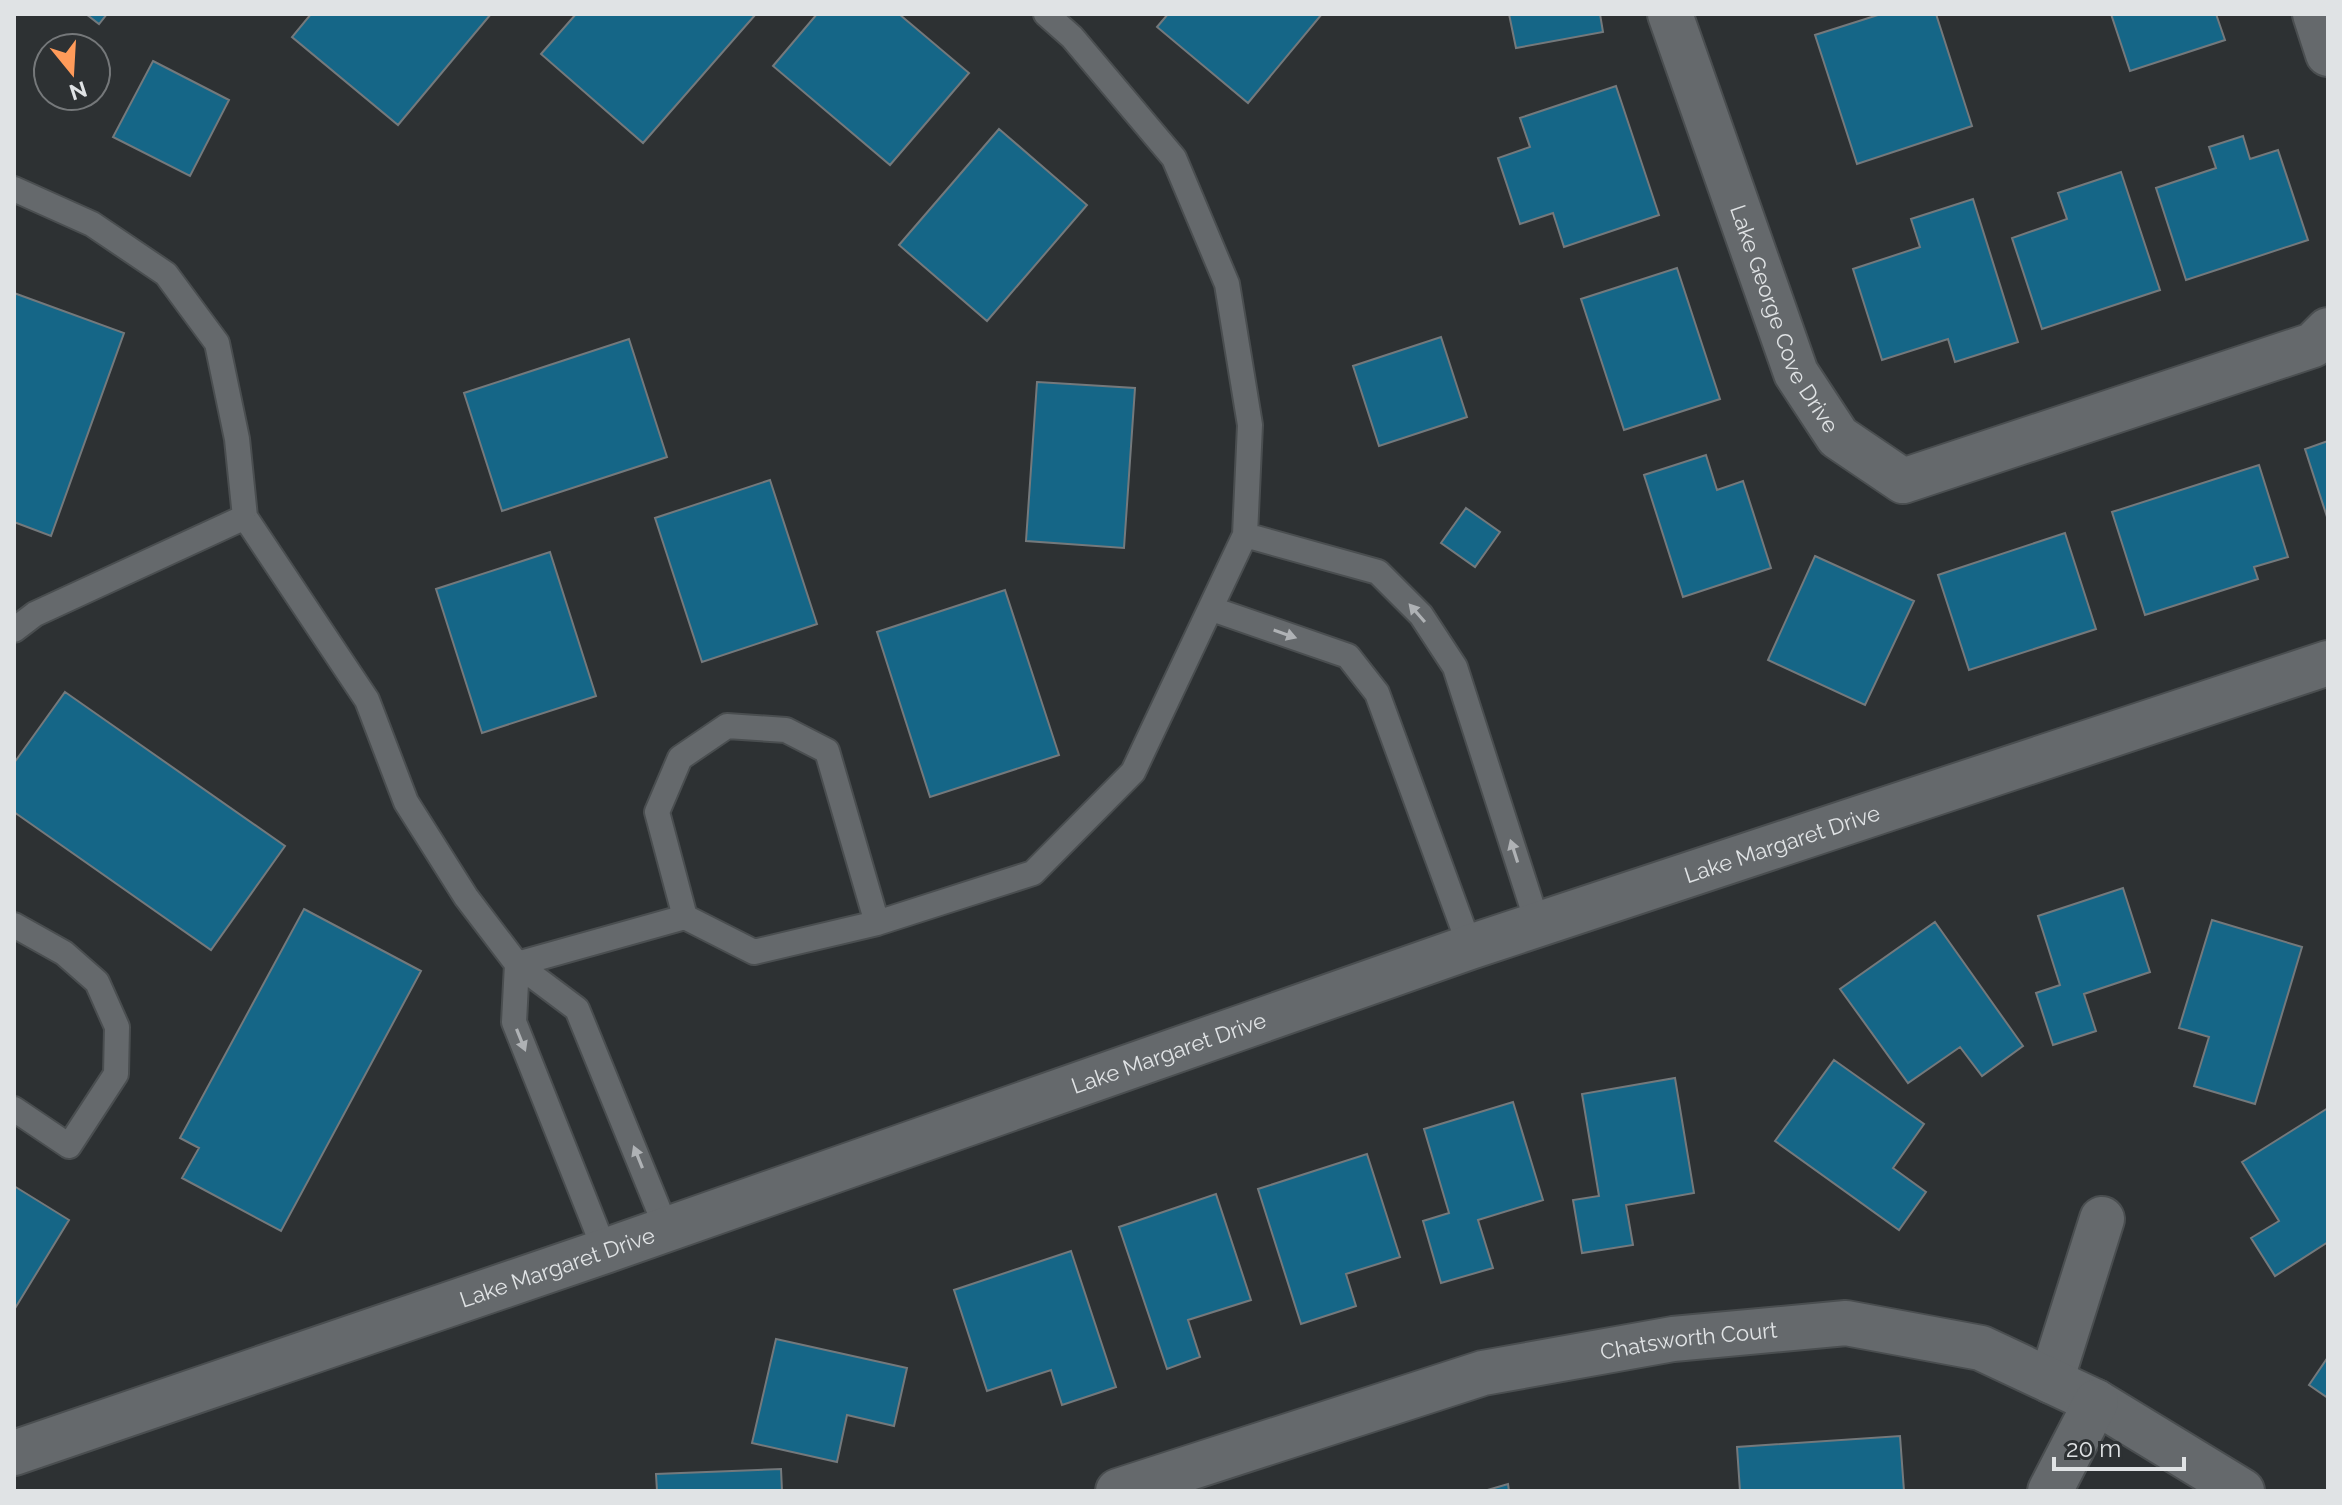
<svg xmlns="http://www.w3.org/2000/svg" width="2342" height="1505" font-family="Raleway,sans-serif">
  <rect width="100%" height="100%" fill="#2d3133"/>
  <path fill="#156687" stroke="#74797c" stroke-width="2" d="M86 14H107L99 24Z
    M311 14H491L398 125 292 37Z
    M576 14H756L643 143 541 54Z
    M817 14H899L969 73 890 165 773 66Z
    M1168 14H1322L1248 103 1157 27Z
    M1509 14H1600L1603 32 1516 48Z
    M1881 14H1936L1972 126 1857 164 1815 35Z
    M2111 14H2216L2225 40 2130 71Z
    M153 61 229 100 190 176 113 137Z
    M1616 86 1659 215 1564 247 1553 213 1520 224 1498 158 1530 147 1520 118Z
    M999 129 1087 205 987 321 899 245Z
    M2243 136 2250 159 2278 150 2308 240 2186 280 2156 188 2216 168 2209 147Z
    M2121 172 2160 290 2042 329 2012 238 2067 219 2058 193Z
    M1973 199 2018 342 1955 362 1948 339 1882 360 1853 269 1920 247 1911 219Z
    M1677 268 1720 399 1624 430 1581 299Z
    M14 293 124 333 51 536 14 522Z
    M1441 337 1467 417 1379 446 1353 366Z
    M629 339 667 457 502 511 464 393Z
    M1037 382 1135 388 1124 548 1026 541Z
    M2328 441V520L2305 449Z
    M1706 455 1717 490 1743 481 1771 568 1683 597 1644 475Z
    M2259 465 2288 557 2254 567 2258 579 2145 615 2112 512Z
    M770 480 817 624 702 662 655 518Z
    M1466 508 1500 532 1475 567 1441 543Z
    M2065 533 2096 629 1969 670 1938 575Z
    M550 552 596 696 482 733 436 589Z
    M1815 556 1914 601 1865 705 1768 660Z
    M1005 590 1059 755 930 797 877 632Z
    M65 692 285 846 211 950 14 812V763Z
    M2123 888 2150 972 2084 994 2096 1031 2053 1045 2036 993 2060 985 2038 916Z
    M304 909 421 971 281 1231 182 1178 199 1148 180 1138Z
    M2212 920 2302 947 2255 1104 2194 1086 2209 1037 2179 1028Z
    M1935 922 2023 1046 1982 1076 1960 1047 1908 1083 1840 989Z
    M1834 1060 1924 1124 1893 1168 1926 1192 1899 1230 1775 1141Z
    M1675 1078 1694 1193 1626 1205 1633 1245 1582 1253 1573 1200 1599 1196 1582 1094Z
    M1513 1102 1543 1200 1478 1220 1493 1268 1441 1283 1423 1221 1449 1213 1424 1129Z
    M2328 1108V1242L2275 1276 2251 1238 2279 1221 2242 1162Z
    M1367 1154 1400 1257 1346 1274 1356 1306 1301 1324 1258 1189Z
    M14 1186 69 1220 14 1310Z
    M1216 1194 1251 1300 1188 1320 1200 1357 1167 1369 1119 1227Z
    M1071 1251 1116 1387 1062 1405 1051 1370 987 1391 954 1290Z
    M776 1339 907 1368 894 1426 847 1415 837 1462 752 1443Z
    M2328 1357V1398L2309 1385Z
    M1900 1436 1904 1491H1740L1737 1447Z
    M781 1469 782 1491H657L656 1474Z
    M1508 1484 1509 1491H1484Z"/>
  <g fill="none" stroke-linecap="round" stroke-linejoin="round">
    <g stroke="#4a4e50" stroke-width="28">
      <path id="service" d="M14 189 92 224 166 274 217 343 237 439 245 517 367 700 406 802 466 897 517 964 577 1009 667 1230
        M1245 535 1378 572 1421 615 1455 667 1538 925
        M1212 609 1348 656 1377 693 1470 947
        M14 630 35 614 245 517
        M685 917 657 812 680 758 727 726 786 730 827 751 877 923
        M14 925 64 953 97 982 117 1027 116 1074 69 1146 14 1109
        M517 964 685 917 754 952 877 923 1033 873 1133 772 1245 535 1250 425 1227 284 1174 158 1072 37 1046 14
        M517 964 514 1022 605 1251"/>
    </g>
    <g stroke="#4a4e50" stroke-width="48">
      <g id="minor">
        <path id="s1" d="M1670 14 1796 373 1838 437 1903 481 2313 345 2328 330"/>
        <path d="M2315 14 2328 54"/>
        <path d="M2051 1381 2102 1219"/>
        <path id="s2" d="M1118 1491 1483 1373 1673 1339 1846 1323 1981 1348 2096 1402 2242 1491"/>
        <path d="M2050 1491 2096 1402"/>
      </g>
    </g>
    <g stroke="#4a4e50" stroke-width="48">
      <g id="tertiary">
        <path id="s3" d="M14 1453 605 1251 1470 947 2328 663"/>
      </g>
    </g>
    <use href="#service" stroke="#65696c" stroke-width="24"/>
    <use href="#minor" stroke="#65696c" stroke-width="44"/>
    <use href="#tertiary" stroke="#65696c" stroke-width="44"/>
  </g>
  <defs><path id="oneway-solid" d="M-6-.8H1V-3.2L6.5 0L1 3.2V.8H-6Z" transform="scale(2)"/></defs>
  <g fill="#afb2b5">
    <use href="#oneway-solid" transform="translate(1417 613) rotate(-131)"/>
    <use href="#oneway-solid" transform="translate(1285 634) rotate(19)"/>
    <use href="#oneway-solid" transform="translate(1514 851) rotate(-108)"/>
    <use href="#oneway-solid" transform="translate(521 1040) rotate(68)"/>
    <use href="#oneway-solid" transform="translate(638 1157) rotate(-112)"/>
  </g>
  <g text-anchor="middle" stroke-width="8" stroke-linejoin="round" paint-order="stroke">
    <g font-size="22" fill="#e0e3e5" stroke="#2d3133">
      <text dy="8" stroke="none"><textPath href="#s1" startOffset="326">Lake George Cove Drive</textPath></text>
      <text dy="8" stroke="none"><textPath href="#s3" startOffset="1870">Lake Margaret Drive</textPath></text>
      <text dy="8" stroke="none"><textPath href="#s3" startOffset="1222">Lake Margaret Drive</textPath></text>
      <text dy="8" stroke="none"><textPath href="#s3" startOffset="574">Lake Margaret Drive</textPath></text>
      <text dy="8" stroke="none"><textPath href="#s2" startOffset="592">Chatsworth Court</textPath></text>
    </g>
  </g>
  <rect width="2342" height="1505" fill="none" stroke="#e0e3e5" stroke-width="32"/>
  <g transform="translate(72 72) rotate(162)"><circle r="38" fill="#2d3133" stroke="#75787a" stroke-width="2"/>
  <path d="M0-6L14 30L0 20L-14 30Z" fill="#ff9b5a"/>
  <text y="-12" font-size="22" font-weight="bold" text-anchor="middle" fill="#e0e3e5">N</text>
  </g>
  <path d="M2054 1457v12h130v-12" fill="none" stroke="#e0e3e5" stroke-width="4"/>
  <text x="2066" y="1457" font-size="24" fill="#e0e3e5" stroke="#2d3133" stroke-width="6" paint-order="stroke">20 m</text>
</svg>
